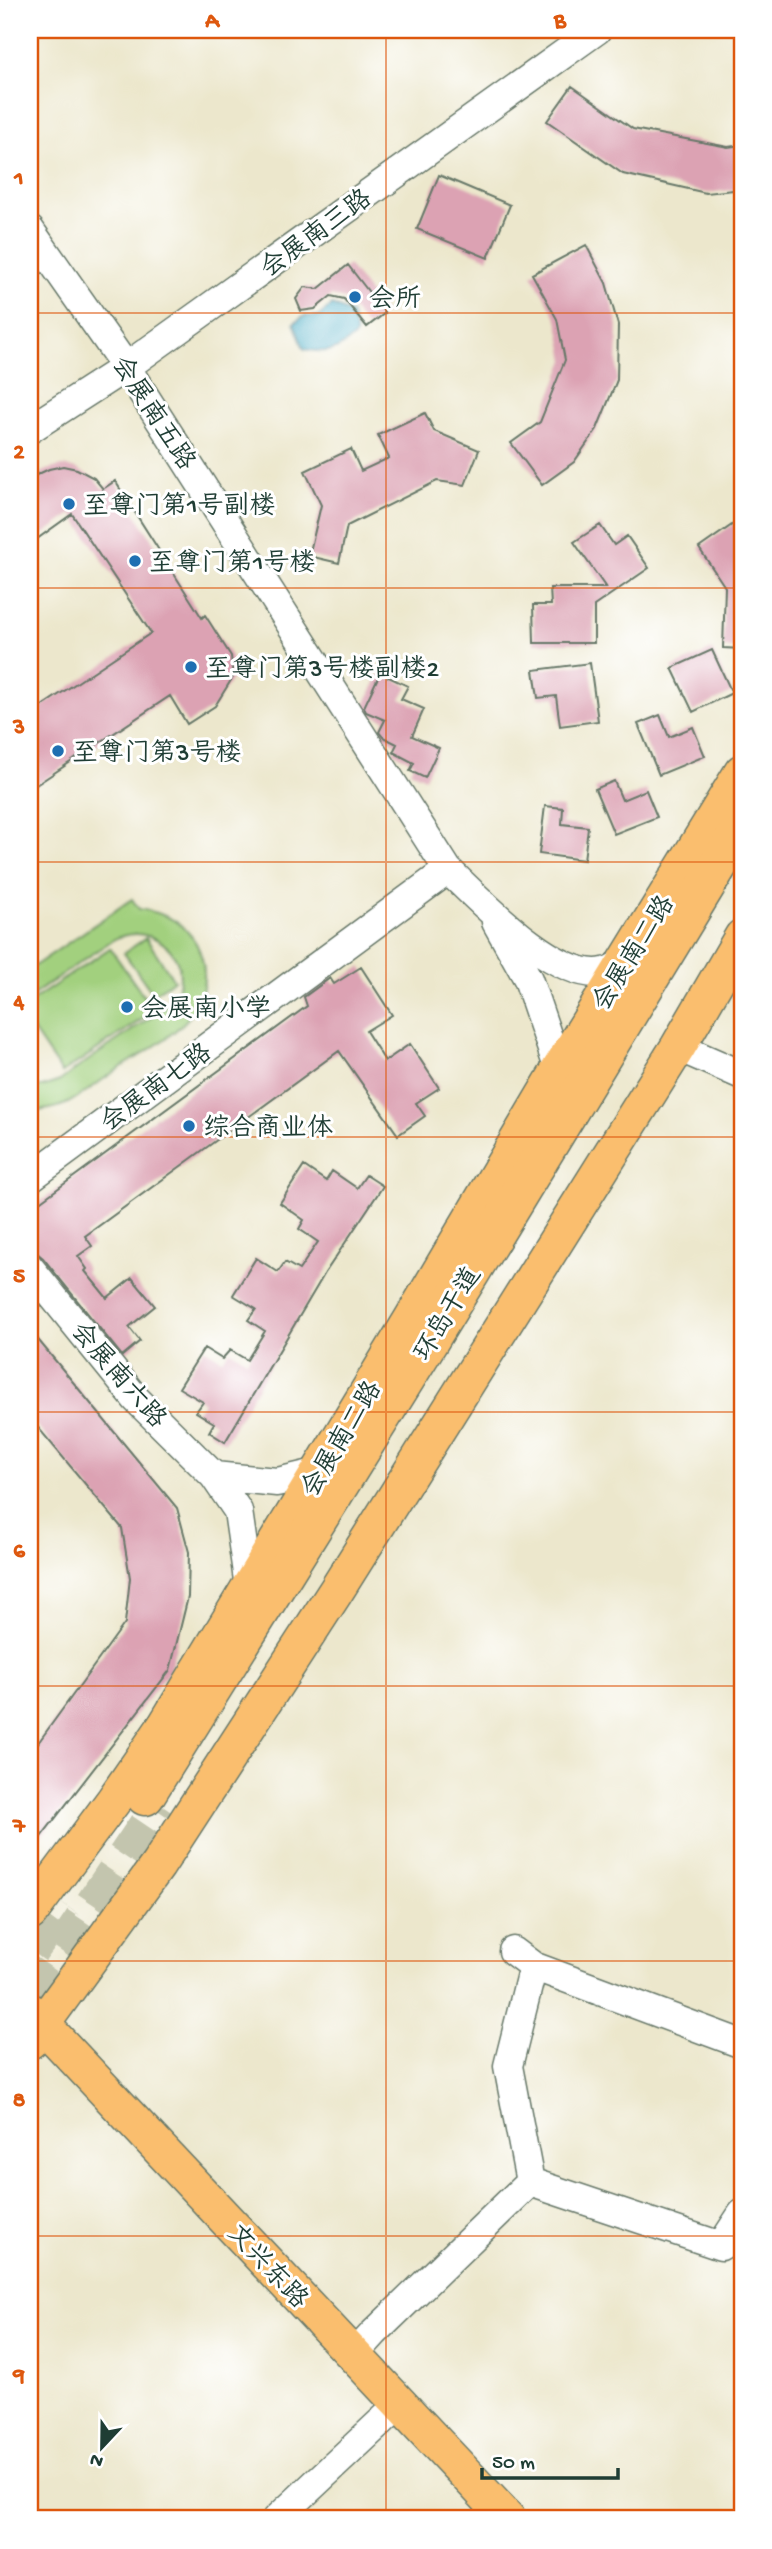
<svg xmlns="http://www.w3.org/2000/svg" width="772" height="2549" font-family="'Gochi Hand','LXGW WenKai TC',sans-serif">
  <rect width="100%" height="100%" fill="#fff"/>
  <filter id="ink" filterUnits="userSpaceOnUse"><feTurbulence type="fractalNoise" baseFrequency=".0143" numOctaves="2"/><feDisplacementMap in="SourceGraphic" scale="14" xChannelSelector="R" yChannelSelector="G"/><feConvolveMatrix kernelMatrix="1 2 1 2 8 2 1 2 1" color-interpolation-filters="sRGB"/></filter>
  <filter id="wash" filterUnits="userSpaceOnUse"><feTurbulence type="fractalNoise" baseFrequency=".00686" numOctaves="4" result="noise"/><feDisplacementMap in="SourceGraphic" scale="28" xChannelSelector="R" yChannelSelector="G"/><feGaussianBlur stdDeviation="1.57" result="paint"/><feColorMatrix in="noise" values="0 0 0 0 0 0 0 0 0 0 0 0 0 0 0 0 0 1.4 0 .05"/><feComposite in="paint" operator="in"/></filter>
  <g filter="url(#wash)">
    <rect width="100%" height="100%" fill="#ece7cc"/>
    <path fill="#a2d07e" stroke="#608659" stroke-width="2" d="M132 899 139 909C163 912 183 921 196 943 207 964 207 989 195 1009 179 1035 136 1057 111 1074 96 1084 82 1096 66 1104 54 1109 43 1111 30 1111V1087H42L60 1081C84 1062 110 1046 135 1028 146 1020 160 1013 169 1003 202 964 154 916 111 941L30 997V969Z
      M146 938 174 980 153 994 124 953Z
      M110 948 154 1011 62 1073 30 1026V1002Z"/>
    <path fill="#40a8c1" stroke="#30727a" stroke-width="2" d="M332 305 352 314 356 335C337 352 329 354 304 349L294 323 304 316H319Z"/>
    <g id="blocks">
      <path fill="#dca2b3" d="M572 86 633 129 728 147 742 145V189L706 193 623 174 547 121Z
        M439 175 510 205 488 258 417 229Z
        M586 245 606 283 618 325 617 380 597 429 574 462 542 485 511 443 540 422 565 360 557 319 532 274Z
        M348 265 385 313 367 327 344 299 331 296 315 309 301 311 296 299 305 287 318 289Z
        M425 413 434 431 479 450 465 485 437 481 347 526 339 563 309 556 321 505 305 471 351 449 361 471 389 458 378 435Z
        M63 466 77 469 94 478 103 489 115 481 202 618 205 615 231 656 233 677 215 706 187 724 170 696 30 789V714L151 633 72 514 30 544V478L49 469Z
        M742 518V649L723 648 725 587 699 548Z
        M600 525 614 545 627 536 649 568 594 606V643H534L533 605H551L550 588H606L574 542Z
        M712 650 732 693 693 712 672 668Z
        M590 663 598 721 560 726 556 696 538 698 534 670Z
        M380 673 408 686 401 699 424 709 412 736 439 748 425 778 410 771 414 763 393 752 397 744 383 737 379 732 385 720 366 712 364 707Z
        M660 715 669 737 693 727 705 756 659 775 638 724Z
        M614 781 622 800 646 790 657 817 614 834 595 789Z
        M545 806 563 808 562 824 588 827 584 860 539 854Z
        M361 967 392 1015 366 1031 385 1061 410 1044 439 1088 416 1103 425 1116 398 1135 339 1051 85 1236 92 1246 78 1256 87 1269 85 1271 107 1298 132 1278 155 1306 129 1327 140 1341 122 1356 43 1258 30 1247V1209L307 1006 304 997 330 978 334 984Z
        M304 1166 326 1181 332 1171 357 1188 366 1175 383 1186 325 1273 225 1442 209 1432 214 1423 196 1412 203 1402 179 1388 204 1348 222 1359 230 1350 247 1360 265 1331 248 1320 256 1309 233 1295 256 1258 278 1272 285 1262 299 1270 318 1242 299 1229 304 1220 280 1203Z
        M30 1330 177 1508 189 1552 188 1597 170 1670 30 1851V1754L125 1623 130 1578 122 1528 30 1418Z"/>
    </g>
  </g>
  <g filter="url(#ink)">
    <use href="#blocks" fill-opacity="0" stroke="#677869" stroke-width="2"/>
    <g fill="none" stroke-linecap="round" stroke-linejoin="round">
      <path stroke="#c3c5ae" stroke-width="38" stroke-dasharray="38 19" stroke-linecap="butt" d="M30 1950 64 1904
        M30 1999 161 1805"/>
      <g stroke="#677869" stroke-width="31">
        <path id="minor" d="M30 230 126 367 448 870C481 901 556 982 604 972 612 971 621 963 627 959
          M30 429 126 367 597 30
          M496 922 528 979 559 1070
          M678 1047 742 1075
          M30 1178 448 870
          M30 1268 136 1399 214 1476 238 1511 249 1587
          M214 1476 277 1482 319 1472
          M513 1951 533 1966 742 2044
          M530 2182 508 2066 533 1966
          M354 2355 374 2333 530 2182 721 2246 742 2214
          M277 2519 400 2404"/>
      </g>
      <g stroke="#677869" stroke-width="38">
        <path id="major" d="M30 1913 114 1800 165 1726 411 1320 559 1070 742 772
          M30 2011 508 2519
          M30 2041 158 1865 336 1591 678 1047 742 937"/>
      </g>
      <g stroke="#677869" stroke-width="41">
        <path id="highway" d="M145 1796 429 1341 742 826"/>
      </g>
      <use href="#minor" stroke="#fff" stroke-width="28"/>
      <use href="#major" stroke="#fabe6e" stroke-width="35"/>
      <use href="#highway" stroke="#fabe6e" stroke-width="38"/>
    </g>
  </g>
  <path fill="none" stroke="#de580e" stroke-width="2" stroke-opacity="0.55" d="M386 30V2519M30 313H742M30 588H742M30 862H742M30 1137H742M30 1412H742M30 1686H742M30 1961H742M30 2236H742"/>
  <g fill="#1f6fb2" stroke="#fff" stroke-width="2.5">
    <circle cx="355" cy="297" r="7"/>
    <circle cx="69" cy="504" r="7"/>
    <circle cx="135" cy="561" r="7"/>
    <circle cx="191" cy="667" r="7"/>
    <circle cx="58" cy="751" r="7"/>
    <circle cx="127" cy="1007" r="7"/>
    <circle cx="189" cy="1126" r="7"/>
  </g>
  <g text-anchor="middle" stroke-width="6" stroke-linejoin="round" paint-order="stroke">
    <g font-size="26" fill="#1f3d34" stroke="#fff">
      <text transform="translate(315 232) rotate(-36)" y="9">会展南三路</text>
      <text transform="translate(155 412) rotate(57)" y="9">会展南五路</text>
      <text transform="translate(632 952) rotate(-58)" y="9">会展南二路</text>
      <text transform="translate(155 1086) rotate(-36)" y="9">会展南七路</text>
      <text transform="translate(446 1313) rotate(-59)" y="9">环岛干道</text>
      <text transform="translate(120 1374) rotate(49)" y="9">会展南六路</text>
      <text transform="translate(340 1438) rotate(-59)" y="9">会展南二路</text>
      <text transform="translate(269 2265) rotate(47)" y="9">文兴东路</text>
    </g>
    <g font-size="26" fill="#1f3d34" stroke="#fff" text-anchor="start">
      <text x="369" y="306">会所</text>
      <text x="83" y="513">至尊门第1号副楼</text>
      <text x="149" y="570">至尊门第1号楼</text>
      <text x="205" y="676">至尊门第3号楼副楼2</text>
      <text x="72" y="760">至尊门第3号楼</text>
      <text x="141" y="1016">会展南小学</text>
      <text x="203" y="1135">综合商业体</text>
    </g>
  </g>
  <rect width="772" height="2549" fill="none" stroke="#fff" stroke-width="77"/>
  <g transform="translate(102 2447) rotate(202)" stroke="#ffffff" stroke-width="5" paint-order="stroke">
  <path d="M0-5L12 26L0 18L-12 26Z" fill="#1f3d34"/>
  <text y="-10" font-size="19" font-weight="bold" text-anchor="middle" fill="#1f3d34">N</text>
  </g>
  <path d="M482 2468v10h136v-10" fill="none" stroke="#1f3d34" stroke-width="3.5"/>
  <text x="492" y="2468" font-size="21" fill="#1f3d34" stroke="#ffffff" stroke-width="5" paint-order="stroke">50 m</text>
  <rect x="38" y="38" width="696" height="2472" fill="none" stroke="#de580e" stroke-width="2.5"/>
  <g font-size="23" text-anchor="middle" font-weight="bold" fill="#de580e">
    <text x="212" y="27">A</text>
    <text x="560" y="27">B</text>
    <text x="19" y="184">1</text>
    <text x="19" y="458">2</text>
    <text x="19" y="733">3</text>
    <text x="19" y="1008">4</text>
    <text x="19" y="1282">5</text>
    <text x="19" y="1557">6</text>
    <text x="19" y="1832">7</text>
    <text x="19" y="2106">8</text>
    <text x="19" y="2381">9</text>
  </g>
</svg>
